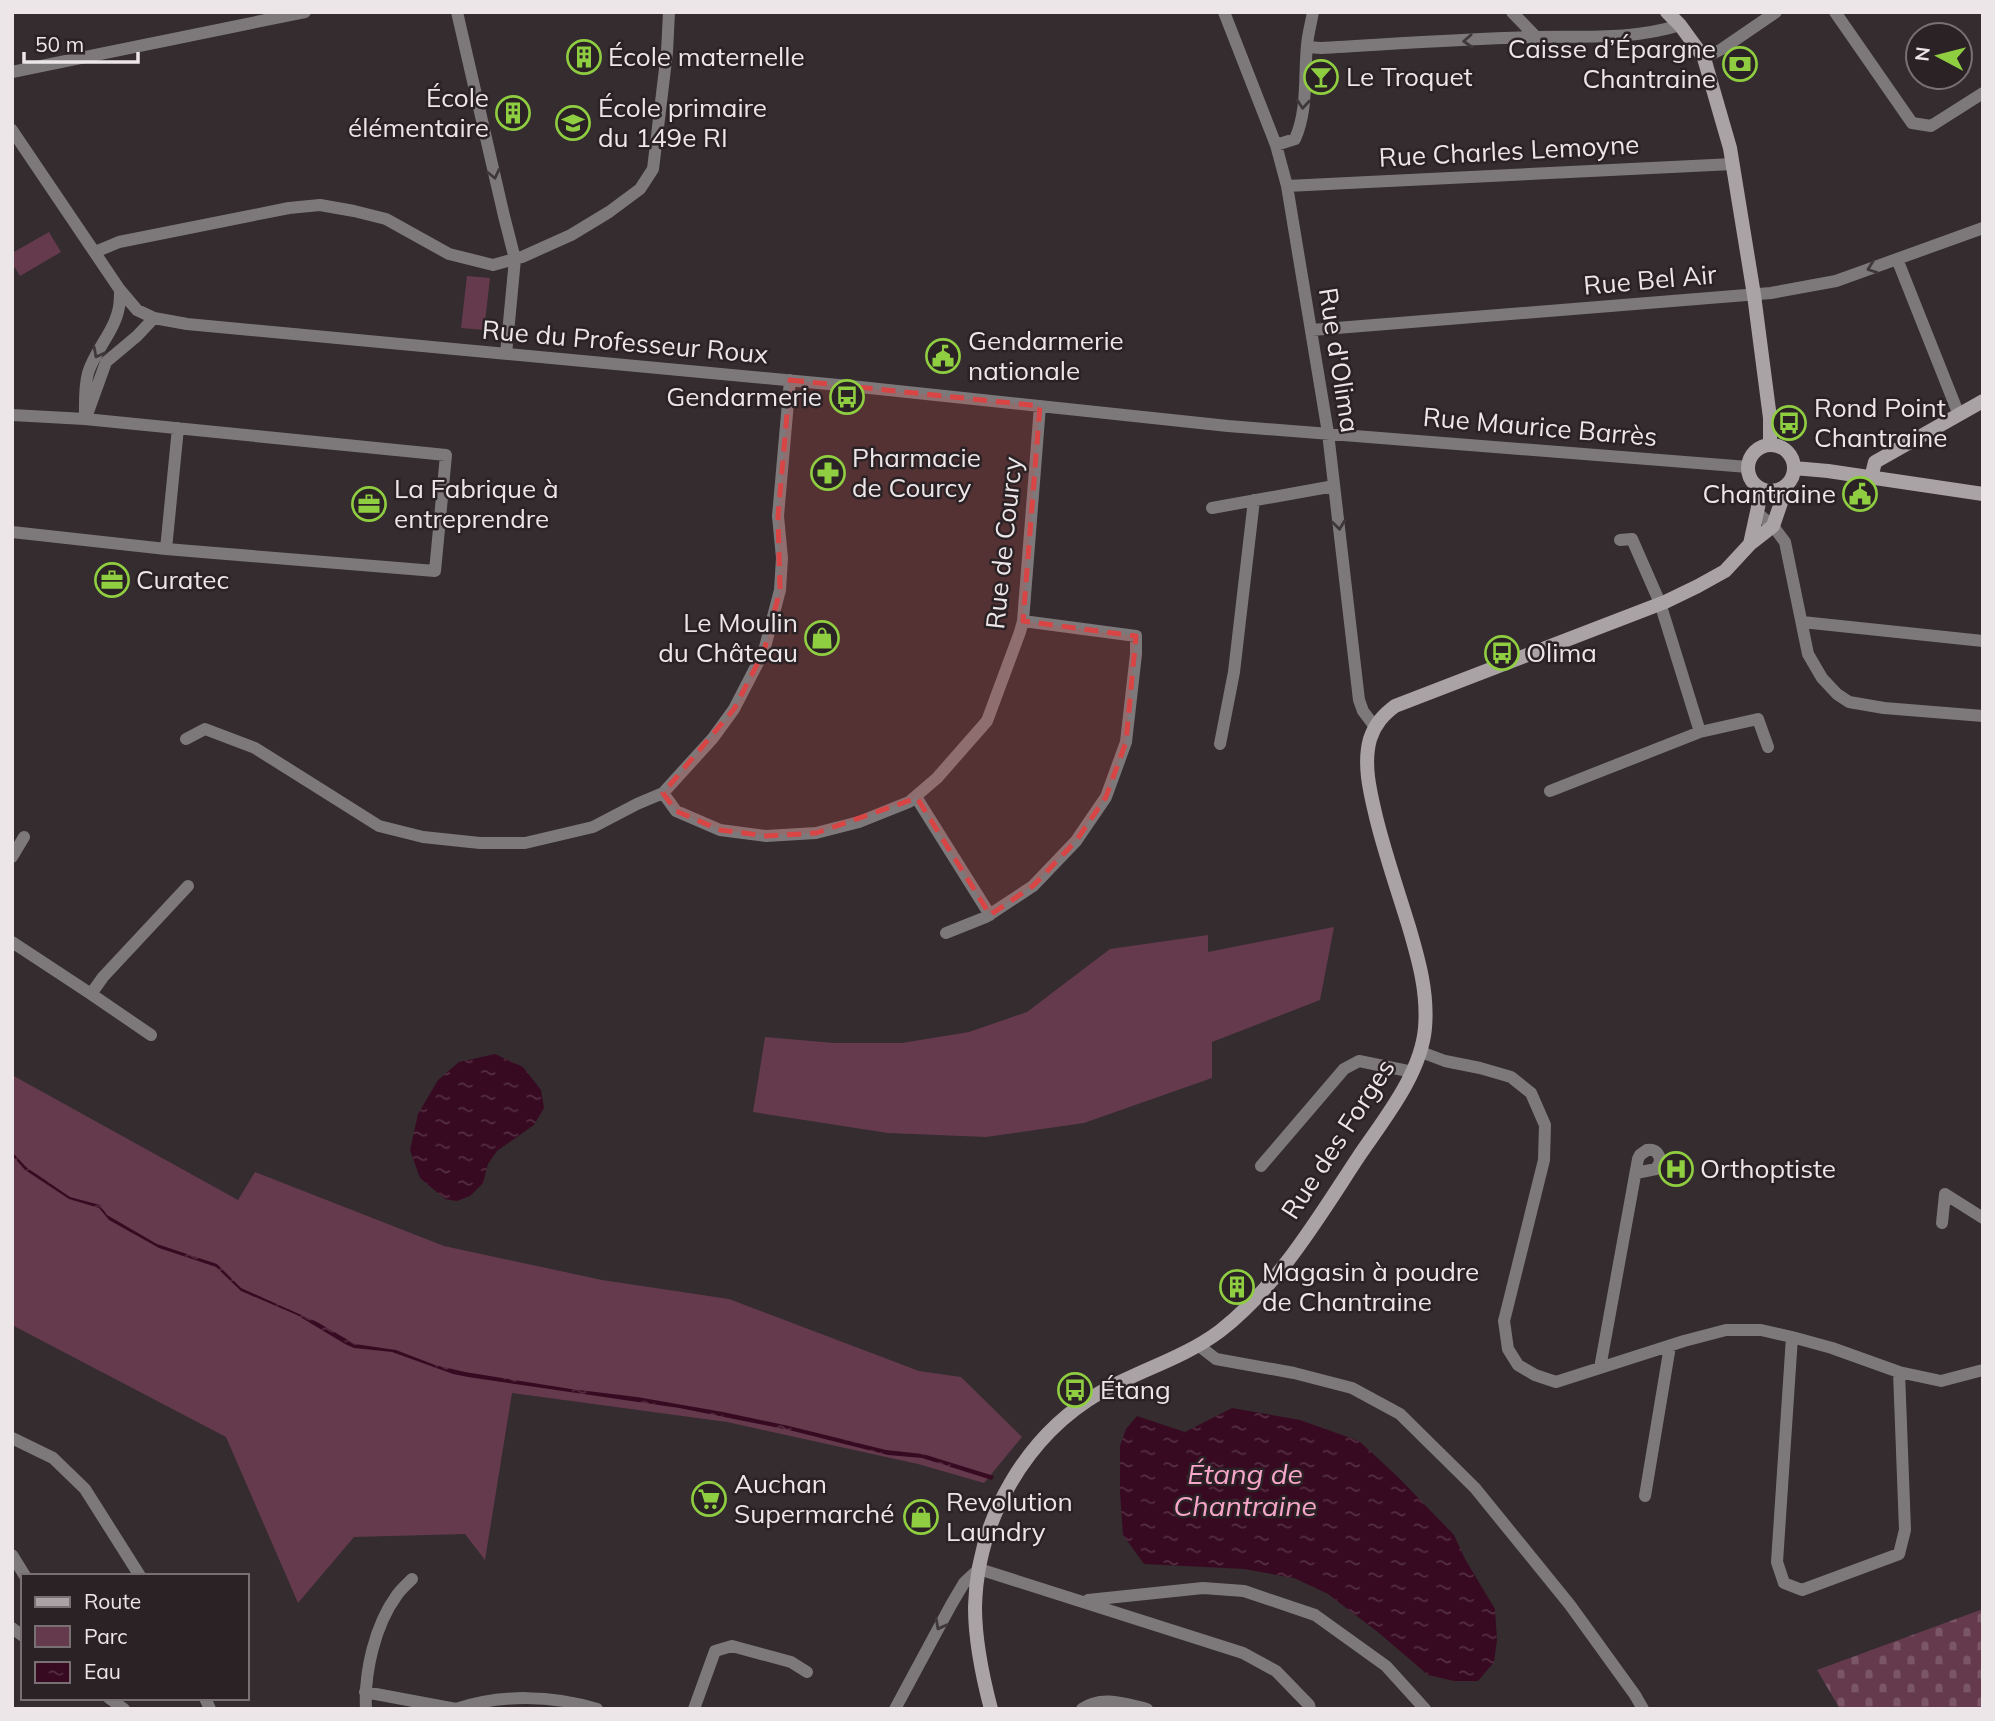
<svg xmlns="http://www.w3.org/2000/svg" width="1995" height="1721" font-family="Mulish,sans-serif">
  <defs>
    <pattern id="cemetery-stones" width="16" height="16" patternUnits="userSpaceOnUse" patternTransform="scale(1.75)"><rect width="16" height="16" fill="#653a4d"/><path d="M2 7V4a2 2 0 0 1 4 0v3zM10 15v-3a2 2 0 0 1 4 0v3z" fill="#7b5667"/></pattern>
    <pattern id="water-ripples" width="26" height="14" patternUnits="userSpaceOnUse" patternTransform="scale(1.75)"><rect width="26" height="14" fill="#370a21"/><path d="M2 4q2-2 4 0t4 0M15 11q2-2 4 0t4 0" fill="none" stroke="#542e41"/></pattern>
  </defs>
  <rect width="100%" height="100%" fill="#342c2f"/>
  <path fill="url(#cemetery-stones)" d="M1983 1609V1709H1840L1817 1670Z"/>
  <path fill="#653a4d" d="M49 232 61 252 20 276 12 263V253Z
    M467 276 490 278 484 330 461 328Z
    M1334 927 1320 1000 1212 1042V1078L1084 1123 986 1137 888 1133 753 1112 765 1037 834 1043H902L969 1032 1027 1012 1110 949 1208 935V952Z
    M12 1075 238 1200 255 1172 444 1246 602 1280 729 1299 919 1371 961 1377 1022 1437 984 1483 918 1464 727 1422 512 1393 485 1560 465 1534 354 1537 298 1603 226 1437 12 1325Z"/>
  <path fill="url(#water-ripples)" d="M495 1054 523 1067 541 1090 544 1108 534 1125 497 1151 488 1164 483 1183 470 1196 457 1201 445 1199 420 1178 410 1150 418 1114 438 1080 459 1062Z
    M12 1152 26 1167 70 1197 100 1205 107 1215 157 1244 217 1264 241 1288 317 1322 355 1344 396 1350 435 1365 465 1372 571 1389 637 1397 723 1412 789 1426 886 1450 923 1454 994 1476 992 1480 922 1458 888 1455 789 1430 679 1408 468 1377 453 1374 392 1352 354 1348 345 1344 297 1315 241 1291 216 1267 159 1248 109 1220 99 1208 69 1199 25 1170 12 1155Z
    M1232 1408 1300 1420 1359 1441 1397 1476 1454 1535 1465 1559 1495 1609 1497 1640 1494 1662 1478 1681H1454L1428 1675 1379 1633 1328 1594 1294 1578 1244 1569 1144 1564 1123 1535 1120 1492V1446L1126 1429 1137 1416 1185 1432Z"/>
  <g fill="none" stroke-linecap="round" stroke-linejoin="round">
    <path stroke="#7d797b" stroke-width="12" d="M457 12 504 216 515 259 506 354
      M1224 12 1276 145 1287 186 1328 433 1359 700 1363 711 1375 727
      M1512 12 1536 37
      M1835 12 1912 123 1931 126 1983 93
      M1307 47 1321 48C1393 44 1464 39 1536 37 1584 36 1633 40 1680 25
      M1704 58 1722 49 1776 12
      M12 72 305 12
      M12 130 120 290 137 310 154 318 187 324 860 387 1228 426 1748 467
      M1276 145 1295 139C1308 110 1304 76 1307 45 1308 34 1311 23 1313 12
      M1287 186 1733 164
      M95 252 119 242 289 208 320 205 354 211 386 219 449 254 493 265 522 257 571 235 609 212 640 189 653 169 667 52 669 12
      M1897 259 1959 415
      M1312 330 1771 293 1836 281 1983 228
      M88 412 106 362 137 336 154 318
      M12 415 85 419 446 455 435 571 166 549 12 532
      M85 419C85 404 84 388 88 373 95 350 115 331 119 307 120 301 120 295 120 290
      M1212 508 1334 486
      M1757 513 1773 526 1785 542 1808 654 1822 678 1837 694 1849 702 1884 708 1983 716
      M1620 540 1632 539 1660 603 1700 732
      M166 549 178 428
      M1802 622 1983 641
      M186 739 205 729 255 748 379 826 423 837 480 843H525L593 827 637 804 663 793 713 738 734 709 764 651 780 590 782 558 778 516 790 380
      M1220 744 1234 672 1254 500
      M1550 791 1700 732 1758 719 1768 747
      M663 793 676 811 720 830 766 836 816 833 859 822 909 802 937 778 987 721 1020 632 1023 621 1040 406
      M916 797 990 915
      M12 857 24 837
      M946 933 986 917 1033 886 1076 841 1106 797 1126 742 1136 654V636L1023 621
      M12 942 91 994
      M151 1035 91 994 103 977 188 886
      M1421 1052 1445 1061 1480 1068 1511 1077 1531 1093 1545 1125 1544 1160 1504 1321 1508 1349 1518 1365 1535 1375 1556 1382 1684 1341 1726 1330H1761L1792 1337 1832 1348 1899 1372 1941 1381 1983 1370
      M1261 1166 1344 1069 1359 1061 1413 1072
      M1942 1223 1945 1194 1983 1218
      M1792 1337 1777 1562 1784 1583 1802 1590 1899 1554 1905 1530 1899 1372
      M1198 1345 1216 1359 1294 1373 1352 1388 1400 1414 1475 1488 1570 1605 1635 1695 1643 1709
      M1600 1368 1638 1159 1640 1155 1647 1150C1655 1149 1660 1153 1660 1162L1656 1169 1636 1173
      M12 1438 53 1458 85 1489 140 1576
      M1645 1496 1670 1346
      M12 1555 25 1576
      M1088 1600 1203 1588 1244 1591 1315 1615 1386 1666 1425 1709
      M12 1628 23 1636
      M365 1692 456 1709
      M109 1698 124 1709
      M205 1698 210 1709
      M366 1709C364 1672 375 1625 397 1595 401 1589 407 1584 412 1579
      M456 1709C501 1694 552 1695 597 1709
      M694 1709 715 1651 732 1646 791 1662 807 1672
      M895 1709 951 1605 964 1583 979 1569 1243 1653 1276 1671 1309 1705 1310 1709
      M1082 1709C1102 1695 1125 1704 1147 1709"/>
    <path stroke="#aaa3a6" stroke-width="14" d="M1667 12 1680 25 1704 58 1730 148 1754 295 1770 418V445
      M1748 468a23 23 0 1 1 46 0a23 23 0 1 1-46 0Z
      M1794 468 1828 471 1983 494
      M1871 478 1875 462 1983 401
      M1750 544 1762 489
      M991 1709C982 1675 975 1642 975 1607 977 1520 1026 1435 1101 1392 1140 1370 1184 1358 1220 1331 1279 1285 1318 1218 1359 1156 1384 1119 1421 1074 1425 1028 1428 993 1419 961 1409 927 1398 891 1385 854 1376 817 1370 792 1363 764 1370 739 1375 724 1383 715 1395 706L1665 602 1698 586 1725 571 1750 544 1773 526 1787 485"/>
  </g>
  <defs><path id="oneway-chevron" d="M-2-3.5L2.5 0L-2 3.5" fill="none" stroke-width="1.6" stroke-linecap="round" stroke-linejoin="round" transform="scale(1.75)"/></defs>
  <g stroke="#3f383a">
    <use href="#oneway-chevron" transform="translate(1468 41) rotate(177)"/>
    <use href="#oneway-chevron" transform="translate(1303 104) rotate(95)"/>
    <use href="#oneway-chevron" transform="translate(494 174) rotate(77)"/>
    <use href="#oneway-chevron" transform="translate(1872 268) rotate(160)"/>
    <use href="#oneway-chevron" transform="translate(98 353) rotate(117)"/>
    <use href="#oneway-chevron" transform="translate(1339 525) rotate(83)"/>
    <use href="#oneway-chevron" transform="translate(940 1625) rotate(118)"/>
  </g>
  <path fill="#d94445" fill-opacity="0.2" stroke="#d94445" stroke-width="5" stroke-dasharray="14 9" stroke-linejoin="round" d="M790 380 1040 406 1023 621 1136 636 1126 742 1106 797 1076 841 1033 886 990 915 917 798 816 833 766 836 720 830 676 811 663 793 734 709 764 651 780 590 778 516Z"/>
  <defs>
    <g id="building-ring" transform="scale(1.75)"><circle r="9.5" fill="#2a2225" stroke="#8fcd41" stroke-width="1.5"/><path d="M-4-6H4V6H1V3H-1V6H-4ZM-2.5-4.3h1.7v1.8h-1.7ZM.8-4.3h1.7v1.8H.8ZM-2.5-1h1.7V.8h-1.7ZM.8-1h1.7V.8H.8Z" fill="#8fcd41"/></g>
    <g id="bank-ring" transform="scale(1.75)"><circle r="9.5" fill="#2a2225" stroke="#8fcd41" stroke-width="1.5"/><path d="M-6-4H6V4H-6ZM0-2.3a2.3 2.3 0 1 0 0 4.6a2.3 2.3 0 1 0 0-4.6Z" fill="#8fcd41"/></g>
    <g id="bar-ring" transform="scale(1.75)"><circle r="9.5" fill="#2a2225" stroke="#8fcd41" stroke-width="1.5"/><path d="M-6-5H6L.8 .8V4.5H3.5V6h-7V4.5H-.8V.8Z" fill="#8fcd41"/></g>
    <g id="school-ring" transform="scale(1.75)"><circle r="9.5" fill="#2a2225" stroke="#8fcd41" stroke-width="1.5"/><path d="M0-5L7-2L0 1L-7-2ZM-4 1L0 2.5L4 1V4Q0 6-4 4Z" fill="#8fcd41"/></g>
    <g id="civic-ring" transform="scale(1.75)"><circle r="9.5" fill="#2a2225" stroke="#8fcd41" stroke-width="1.5"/><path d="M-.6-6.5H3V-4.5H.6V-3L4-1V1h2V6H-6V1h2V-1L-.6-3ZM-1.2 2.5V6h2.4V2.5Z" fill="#8fcd41"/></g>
    <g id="bus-ring" transform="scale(1.75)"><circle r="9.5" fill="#2a2225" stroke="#8fcd41" stroke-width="1.5"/><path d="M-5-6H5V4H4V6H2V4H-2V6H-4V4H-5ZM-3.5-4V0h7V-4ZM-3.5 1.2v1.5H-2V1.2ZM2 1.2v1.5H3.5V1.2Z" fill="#8fcd41"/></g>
    <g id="pharmacy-ring" transform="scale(1.75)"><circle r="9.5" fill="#2a2225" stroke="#8fcd41" stroke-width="1.5"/><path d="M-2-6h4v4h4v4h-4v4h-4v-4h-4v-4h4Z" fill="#8fcd41"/></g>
    <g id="office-ring" transform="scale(1.75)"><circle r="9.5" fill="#2a2225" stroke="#8fcd41" stroke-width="1.5"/><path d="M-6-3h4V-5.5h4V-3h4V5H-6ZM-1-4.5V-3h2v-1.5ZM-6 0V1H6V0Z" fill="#8fcd41"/></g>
    <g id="shop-ring" transform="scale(1.75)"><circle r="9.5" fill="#2a2225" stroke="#8fcd41" stroke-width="1.5"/><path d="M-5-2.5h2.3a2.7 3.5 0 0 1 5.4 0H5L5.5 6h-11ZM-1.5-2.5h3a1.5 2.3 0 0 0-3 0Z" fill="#8fcd41"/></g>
    <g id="hospital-ring" transform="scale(1.75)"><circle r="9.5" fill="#2a2225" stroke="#8fcd41" stroke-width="1.5"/><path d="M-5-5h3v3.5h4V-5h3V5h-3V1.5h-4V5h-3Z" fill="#8fcd41"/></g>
    <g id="supermarket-ring" transform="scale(1.75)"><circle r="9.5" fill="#2a2225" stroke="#8fcd41" stroke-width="1.5"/><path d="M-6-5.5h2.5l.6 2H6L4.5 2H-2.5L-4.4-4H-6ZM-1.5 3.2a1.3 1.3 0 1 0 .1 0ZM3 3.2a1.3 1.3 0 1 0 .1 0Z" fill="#8fcd41"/></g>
  </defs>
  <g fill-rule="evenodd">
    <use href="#building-ring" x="584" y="57"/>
    <use href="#bank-ring" x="1740" y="64"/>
    <use href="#bar-ring" x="1321" y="77"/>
    <use href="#building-ring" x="513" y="113"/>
    <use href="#school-ring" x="573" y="123"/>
    <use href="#civic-ring" x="943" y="356"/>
    <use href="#bus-ring" x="847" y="397"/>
    <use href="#bus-ring" x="1789" y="423"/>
    <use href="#pharmacy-ring" x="828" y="473"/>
    <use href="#civic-ring" x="1860" y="494"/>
    <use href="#office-ring" x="369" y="504"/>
    <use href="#office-ring" x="112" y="580"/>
    <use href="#shop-ring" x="822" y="638"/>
    <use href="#bus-ring" x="1502" y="653"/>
    <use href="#hospital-ring" x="1676" y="1169"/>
    <use href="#building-ring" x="1237" y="1287"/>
    <use href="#bus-ring" x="1075" y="1390"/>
    <use href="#supermarket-ring" x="709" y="1499"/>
    <use href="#shop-ring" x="921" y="1517"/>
  </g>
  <g text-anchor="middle" stroke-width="5" stroke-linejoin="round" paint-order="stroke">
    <g font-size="26" fill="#ece6e8" stroke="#2a2225" text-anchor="start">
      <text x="1716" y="58" text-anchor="end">Caisse d’Épargne<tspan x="1716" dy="30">Chantraine</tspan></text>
      <text x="608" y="66">École maternelle</text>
      <text x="1346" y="86">Le Troquet</text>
      <text x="489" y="107" text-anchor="end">École<tspan x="489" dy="30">élémentaire</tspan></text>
      <text x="598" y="117">École primaire<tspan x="598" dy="30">du 149e RI</tspan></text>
      <text x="968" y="350">Gendarmerie<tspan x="968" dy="30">nationale</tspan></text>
      <text x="822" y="406" text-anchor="end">Gendarmerie</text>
      <text x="1814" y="417">Rond Point<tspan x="1814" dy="30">Chantraine</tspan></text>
      <text x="852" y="467">Pharmacie<tspan x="852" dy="30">de Courcy</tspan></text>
      <text x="394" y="498">La Fabrique à<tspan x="394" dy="30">entreprendre</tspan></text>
      <text x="1836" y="503" text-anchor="end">Chantraine</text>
      <text x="136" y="589">Curatec</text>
      <text x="798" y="632" text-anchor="end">Le Moulin<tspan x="798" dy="30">du Château</tspan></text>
      <text x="1526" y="662">Olima</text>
      <text x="1700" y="1178">Orthoptiste</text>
      <text x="1262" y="1281">Magasin à poudre<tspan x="1262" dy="30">de Chantraine</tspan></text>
      <text x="1100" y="1399">Étang</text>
      <text x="734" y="1493">Auchan<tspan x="734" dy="30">Supermarché</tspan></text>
      <text x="946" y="1511">Revolution<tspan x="946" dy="30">Laundry</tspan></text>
    </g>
    <g font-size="26" fill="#ece6e8" stroke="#2a2225">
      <text transform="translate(1509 151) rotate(-3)" y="9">Rue Charles Lemoyne</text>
      <text transform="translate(1650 280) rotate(-5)" y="9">Rue Bel Air</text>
      <text transform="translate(625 342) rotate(5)" y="9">Rue du Professeur Roux</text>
      <text transform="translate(1339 360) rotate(81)" y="9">Rue d'Olima</text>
      <text transform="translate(1540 427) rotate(5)" y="9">Rue Maurice Barrès</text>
      <text transform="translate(1004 543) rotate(-84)" y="9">Rue de Courcy</text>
      <text transform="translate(1338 1139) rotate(-57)" y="9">Rue des Forges</text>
    </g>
    <g font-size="28" font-style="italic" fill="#f7a5c8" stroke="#2a2225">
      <text x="1245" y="1484">Étang de<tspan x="1245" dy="32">Chantraine</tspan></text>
    </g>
  </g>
  <rect width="1995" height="1721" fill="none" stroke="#ece6e8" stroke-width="28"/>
  <rect x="21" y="1574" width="228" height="126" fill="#2a2225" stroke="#787073" stroke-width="2"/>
  <rect x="35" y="1597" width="35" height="10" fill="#aaa3a6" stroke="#787073" stroke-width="2"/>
  <text x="84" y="1609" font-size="21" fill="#ece6e8">Route</text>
  <rect x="35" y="1626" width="35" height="21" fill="#653a4d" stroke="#787073" stroke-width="2"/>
  <text x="84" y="1644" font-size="21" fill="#ece6e8">Parc</text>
  <rect x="35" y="1662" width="35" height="21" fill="url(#water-ripples)" stroke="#787073" stroke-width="2"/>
  <text x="84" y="1679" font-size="21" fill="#ece6e8">Eau</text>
  <g transform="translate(1939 56) rotate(277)"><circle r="33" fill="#2a2225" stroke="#787073" stroke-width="2"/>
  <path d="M0-5L12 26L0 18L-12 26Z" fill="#8fcd41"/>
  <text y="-10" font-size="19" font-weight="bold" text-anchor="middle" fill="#ece6e8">N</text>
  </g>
  <path d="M24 52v10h114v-10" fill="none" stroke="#ece6e8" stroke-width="3.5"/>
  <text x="35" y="52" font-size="21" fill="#ece6e8" stroke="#2a2225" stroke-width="5" paint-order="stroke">50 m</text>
</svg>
